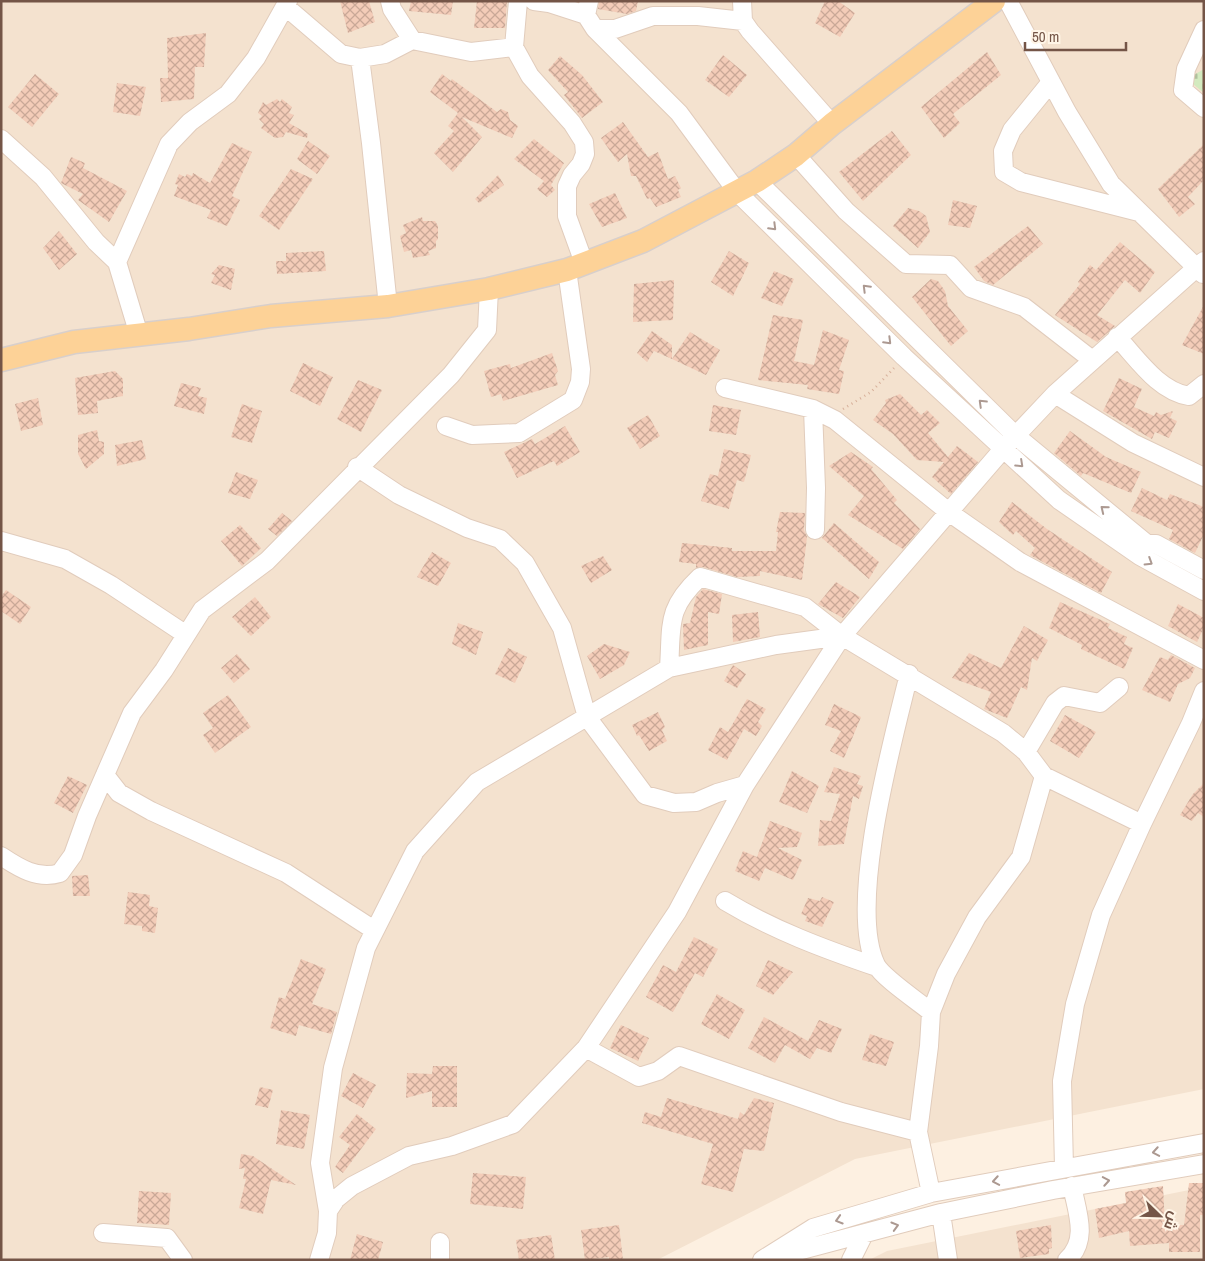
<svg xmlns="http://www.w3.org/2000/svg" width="1205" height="1261" font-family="'Archivo Narrow',Cairo,sans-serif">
  <defs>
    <pattern id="cemetery-stones" width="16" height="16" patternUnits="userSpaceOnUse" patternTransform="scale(1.25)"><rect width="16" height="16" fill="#d3eabf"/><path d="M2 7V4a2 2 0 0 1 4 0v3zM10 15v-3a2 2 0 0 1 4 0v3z" fill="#b0c09d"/></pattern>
    <pattern id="building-cross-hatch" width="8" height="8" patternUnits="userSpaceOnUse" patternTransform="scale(1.25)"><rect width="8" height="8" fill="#f3ccb8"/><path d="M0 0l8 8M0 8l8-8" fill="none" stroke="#c9a897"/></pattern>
  </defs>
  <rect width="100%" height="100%" fill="#fdf0e1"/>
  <path fill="#f4e2cf" d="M1 1H1204V1089L855 1159 657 1260H1Z
    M1204 1187V1260H869L887 1251Z"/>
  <path fill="url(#cemetery-stones)" d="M1204 69V93L1187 79Z"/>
  <path fill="url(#building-cross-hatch)" d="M340 1H369L375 22 348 33Z
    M411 1H453L451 15 409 11Z
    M477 1H507L505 28H474Z
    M599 1H638L636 11 627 14 598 9Z
    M825 1H838L855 13 840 37 815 23Z
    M206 33 204 67H195L194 99 161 102 160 78H168L167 38Z
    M987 52 1001 75 953 114 960 123 944 138 921 107Z
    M723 55 747 75 729 97 705 80Z
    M560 56 582 75 603 102 582 118 564 95 568 92 548 70Z
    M35 74 59 94 32 127 8 107Z
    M442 74 451 81 452 79 497 112 501 109 508 112 510 120 518 126 512 138 462 117 482 137 453 172 434 153 454 131 448 126 458 113 430 92Z
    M117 83 146 87 140 116 113 112Z
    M277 99 280 102 282 99 292 107 289 113 294 115 289 123 308 134 307 138 286 132 283 137 275 138 261 128 264 124 259 119 262 116 258 113 263 102 266 105Z
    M623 122 648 157 658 152 668 179 675 176 681 188 678 190 681 197 656 207 650 198 647 199 636 176H631L627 154 618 162 601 138Z
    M892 131 911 155 863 201 839 172Z
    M534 139 564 163 551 185 555 190 547 197 537 189 544 181 514 159Z
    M308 141 330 156 317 174 297 159Z
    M232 143 252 152 232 196 240 200 227 226 207 218 211 210 174 196 178 185 175 184 179 174 185 177 187 174 192 176 193 173 210 183Z
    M1204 144V180L1188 197 1195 204 1179 217 1158 189Z
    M71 157 85 163 83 168 127 191 109 222 78 200 83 194 61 183Z
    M291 169 313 179 279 230 259 216Z
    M498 175 504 185 479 203 475 199Z
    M615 193 627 218 602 227 589 204Z
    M953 200 977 206 970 228 948 225Z
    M908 208 919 211 926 216 930 232 918 248 893 226Z
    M422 217 423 221H435L438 226V239L436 241V248L428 251 430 255 413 258 411 250 404 252 400 236 406 233 403 225Z
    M1028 226 1043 244 993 285 984 281 974 267Z
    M59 231 77 254 59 270 43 248Z
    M1120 242 1155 272 1140 293 1125 280 1097 315 1115 326 1097 342 1055 315 1080 284 1078 282 1090 265 1096 270Z
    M324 251 326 271 277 274 276 261H286V253Z
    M729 251 749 263 733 296 711 282Z
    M219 265 235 269 231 290 211 283 215 275 211 274Z
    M774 271 794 279 782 306 761 298Z
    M931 279 938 281 945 291 948 306 968 331 951 346 912 297Z
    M674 280 673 320 633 322 634 284Z
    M1204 305V354L1182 345Z
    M773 315 803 320 794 361 814 365 823 330 849 340 839 370 844 371 839 394 807 389 808 385 758 380Z
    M652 331 672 345V359L654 351 647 362 637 353Z
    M690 332 720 350 706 375 672 359Z
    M552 353 558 371 555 375 558 385 503 401 501 394 491 397 484 371 510 364 511 368Z
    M303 363 333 377 320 406 290 391Z
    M115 371 123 379V396L97 401 98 413 78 415 75 378Z
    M1119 378 1142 389 1134 407 1154 416 1156 412 1161 415 1173 411 1170 418 1177 421 1169 438 1155 432 1152 439 1103 411Z
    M358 380 382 390 361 432 337 419Z
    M181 383 201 388 198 396 207 398 204 414 174 406Z
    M900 394 921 415 927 410 940 423 928 433 948 457 957 446 978 462 951 494 932 477 944 462 917 460 893 434 873 420 886 403 885 400Z
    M38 398 43 425 21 431 15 404Z
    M242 404 262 411 252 443 231 437Z
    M713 405 741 410 736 435 709 431Z
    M648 415 660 436 640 449 627 428Z
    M565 426 580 452 557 466 554 461 517 478 504 452 532 439 535 444Z
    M97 430 99 441 104 442V454L86 469 78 454V435Z
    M1070 431 1106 457 1141 472 1131 493 1083 473 1081 476 1054 453Z
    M142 440 146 459 117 466 115 445Z
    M724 449 751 455 744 482 737 480 729 509 701 501 710 474 718 476Z
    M851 452 873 467 871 469 897 500 894 503 920 529 903 549 848 515 864 496 829 466Z
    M236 472 258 480 250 499 228 493Z
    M1142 488 1167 500 1170 494 1204 507V534L1195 553 1169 539 1173 530 1131 511Z
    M1012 502 1047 529 1112 572 1101 593 1030 555 1035 548 1016 531 1013 535 999 522Z
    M780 512 805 513 804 530 807 537 802 580 760 571V576L737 577 703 567 696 568V564L679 562 682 543 732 548V551H776L778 532H776Z
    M282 513 292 521 277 536 268 529Z
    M834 523 879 562 869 579 822 538Z
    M240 525 261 548 242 566 221 541Z
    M432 552 451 563 438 586 417 577Z
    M603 556 612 570 591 583 581 566Z
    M836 582 860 597 843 618 818 604Z
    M703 589 722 594 719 614 708 612V645L684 650 683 624 690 623 696 597Z
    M6 590 31 607 20 624 1 611V597Z
    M255 597 271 617 251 636 232 617Z
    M1060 602 1110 624 1108 628 1127 637 1124 644 1133 648 1124 669 1081 649 1082 645 1049 628Z
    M1178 604 1204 618V627L1197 642 1168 626Z
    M758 612 760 637 733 642 732 615Z
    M458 623 483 632 476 655 452 644Z
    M1024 626 1048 640 1037 661 1032 658 1027 690 1021 687 1007 718 984 709 991 692 952 678 969 653 1001 668Z
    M604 644 630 652 624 665 600 679 587 656Z
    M508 648 527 657 515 683 495 674Z
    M237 654 250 669 234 683 221 668Z
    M1171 655 1195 668 1190 678 1178 684 1170 702 1142 690 1160 657 1168 660Z
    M733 665 746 674 737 688 724 681Z
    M228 695 251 727 215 753 203 735 213 728 203 713Z
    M747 699 766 709 758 722 762 726 756 736 744 729 727 760 708 750 720 727 728 732Z
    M834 704 861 717 844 758 830 751 841 731 825 725Z
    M658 712 665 727 662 730 667 741 649 751 639 735 637 736 632 725Z
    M1065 715 1096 732 1079 758 1050 741Z
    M834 767 861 776 857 784 863 786 859 799 853 796 844 844 818 846 820 820 831 821 840 794 824 792Z
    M792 771 819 786 807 813 779 802Z
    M68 776 87 785 73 813 54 803Z
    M1204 783V817L1198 813 1192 821 1180 815 1193 794Z
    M770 821 802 833 797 847 778 848 802 860 793 880 765 868 759 881 735 871 743 851 757 857Z
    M88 875 90 896H73L72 876Z
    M128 892 150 895 149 906 158 908 155 933 142 931V926L124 924Z
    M822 897 834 902 822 927 805 921 807 916 801 914 808 898 820 901Z
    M694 937 718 949 703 977 695 973 673 1012 646 997 663 965 676 972Z
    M301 959 326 969 312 1004 337 1012 331 1034 299 1025 296 1036 270 1028 279 997 285 999Z
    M768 960 793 972 773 995 756 986Z
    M717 994 745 1010 729 1039 701 1024Z
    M764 1017 808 1041 819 1020 842 1029 831 1053 817 1048 810 1059 785 1045 775 1063 748 1048Z
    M621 1025 649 1038 638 1061 610 1048Z
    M870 1034 894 1042 886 1066 862 1060Z
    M433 1066H457V1107H432V1091L406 1098 407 1073 432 1074Z
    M353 1073 376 1085 363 1108 341 1096Z
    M260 1087 273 1090 268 1108 255 1105Z
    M667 1098 738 1119 740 1112 744 1115 754 1098 774 1103 764 1151 744 1149 733 1192 701 1184 713 1144 642 1123 645 1112 661 1117Z
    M281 1110 310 1115 304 1149 276 1144Z
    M357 1114 376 1129 343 1173 335 1167 350 1145 339 1137Z
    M241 1154 253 1156 296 1185 271 1180 263 1214 239 1208 246 1179H243L245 1168 239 1169Z
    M473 1173 526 1177 523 1209 470 1204Z
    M1189 1183H1204V1215H1200V1252H1169V1243L1130 1246 1129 1231 1099 1238 1095 1209 1126 1203 1125 1192 1163 1186 1165 1225H1184Z
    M139 1191 171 1193 169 1225 137 1223Z
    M619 1225 623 1260H609V1257L585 1260 581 1230Z
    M1051 1225 1052 1248 1049 1249V1254L1020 1258 1016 1231Z
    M357 1234 383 1242 378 1260H350Z
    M551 1235 555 1260H519L516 1240Z"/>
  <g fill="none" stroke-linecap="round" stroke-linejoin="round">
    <g stroke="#e1ccbc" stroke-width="20">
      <path id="minor" d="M390 1 392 9 412 40 471 52 514 47
        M518 1 514 47 530 76 572 123 584 142 585 154 581 164 572 175 567 186V216L584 263
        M534 1 549 3 586 15
        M589 1 586 15 595 29H615L653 16H698L743 21
        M742 1 743 21 750 31 832 124
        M1008 1 1067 112 1111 184 1203 274
        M286 7 341 54 360 58 385 54 412 40
        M595 29 679 113 738 193 904 357 1059 500 1140 556 1204 591
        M1204 30 1186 69 1183 90 1204 108
        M360 58 371 143 388 306
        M1051 82 1012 130 1003 151 1004 172 1021 182 1139 212
        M1 139 43 177 96 242 117 262 139 335
        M796 155 846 211 906 264 950 265 971 288 1024 307 1091 359
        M757 181 1016 436 1147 544H1156L1204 570
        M117 262 169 144 190 122 228 94 256 58 288 1
        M1117 337C1137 358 1158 391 1189 396L1204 384
        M725 388 813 409 835 420 950 513 1020 562 1204 660
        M1055 394 1133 443 1204 477
        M813 409 816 488 815 530
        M446 426 472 435 519 433 573 400 580 382 581 369 567 270
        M357 467 399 495 467 528 500 539 525 563 562 628 587 717 645 795 674 803 696 802 717 793 745 785
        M1 541 65 559 111 585 185 634
        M669 668C672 624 666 609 700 577L805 607 842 636
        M909 674C893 740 847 905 876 965 883 978 919 1002 931 1012
        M1026 752 1055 703 1064 696 1100 703 1119 687
        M105 775 119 793 151 811 286 873 374 930
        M1 856C19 868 38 880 60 873L73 855 87 816 132 713 164 670 202 610 267 561 451 375 487 330 489 289
        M725 901C773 930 824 949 877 967
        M586 1048 639 1077 658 1071 679 1056 841 1112 918 1132
        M1064 1168 1062 1081 1075 1004 1101 915 1142 824
        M931 1193 918 1132 929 1046 931 1012 946 974 977 917 1021 857 1044 776
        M328 1211 320 1163 333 1068 366 948 415 851 477 782 504 766 669 668 776 645 842 636 1003 733 1026 752 1044 776 1142 824 1191 723 1204 691
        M941 1213 948 1260
        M103 1233 167 1238 183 1260
        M440 1242V1260
        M779 1256 941 1213 1053 1190 1204 1164
        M319 1260 327 1233 328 1211 336 1199 352 1186 409 1156 452 1146 513 1124 586 1048 677 912 745 785 842 636 1004 448 1055 394 1204 261
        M762 1260 813 1228 931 1193 1204 1143
        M851 1260 864 1234
        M1067 1260C1089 1240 1077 1212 1072 1186"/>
    </g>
    <g stroke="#d8cfcb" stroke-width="25">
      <path id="major" d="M1 360 74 342 189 329 271 316 388 306 489 289 567 270 643 241 757 181 796 155 832 124 994 1"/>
    </g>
    <path stroke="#d7b09b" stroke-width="2.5" stroke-dasharray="1 4" stroke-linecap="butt" d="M843 409 871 392 895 367"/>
    <use href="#minor" stroke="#fff" stroke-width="18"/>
    <use href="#major" stroke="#fdd297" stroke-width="22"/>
  </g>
  <defs><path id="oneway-chevron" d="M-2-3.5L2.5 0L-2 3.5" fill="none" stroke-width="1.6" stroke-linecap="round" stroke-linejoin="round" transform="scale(1.25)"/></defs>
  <g stroke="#ac9991">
    <use href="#oneway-chevron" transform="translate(773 227) rotate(45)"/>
    <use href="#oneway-chevron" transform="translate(866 288) rotate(-135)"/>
    <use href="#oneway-chevron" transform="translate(888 341) rotate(45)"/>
    <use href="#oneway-chevron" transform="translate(982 403) rotate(-136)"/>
    <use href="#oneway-chevron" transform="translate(1020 464) rotate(43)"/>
    <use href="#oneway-chevron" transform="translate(1104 509) rotate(-141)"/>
    <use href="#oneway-chevron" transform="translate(1149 562) rotate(32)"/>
    <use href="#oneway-chevron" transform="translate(1156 1152) rotate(170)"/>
    <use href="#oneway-chevron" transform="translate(996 1181) rotate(170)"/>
    <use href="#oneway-chevron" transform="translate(1106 1181) rotate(-10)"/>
    <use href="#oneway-chevron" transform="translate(839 1220) rotate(163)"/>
    <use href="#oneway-chevron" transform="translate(895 1226) rotate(-16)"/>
  </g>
  <rect width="1205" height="1261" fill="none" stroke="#745547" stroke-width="5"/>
  <g transform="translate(1160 1216) rotate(113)" stroke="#fff5e7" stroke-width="4" paint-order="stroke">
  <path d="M0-4L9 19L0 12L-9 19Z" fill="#745547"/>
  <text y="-8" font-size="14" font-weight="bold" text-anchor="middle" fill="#745547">ش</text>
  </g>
  <path d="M1025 42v8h101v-8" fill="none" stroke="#745547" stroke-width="2.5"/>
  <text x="1032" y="42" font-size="15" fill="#745547" stroke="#fff5e7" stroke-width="4" paint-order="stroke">50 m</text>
</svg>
